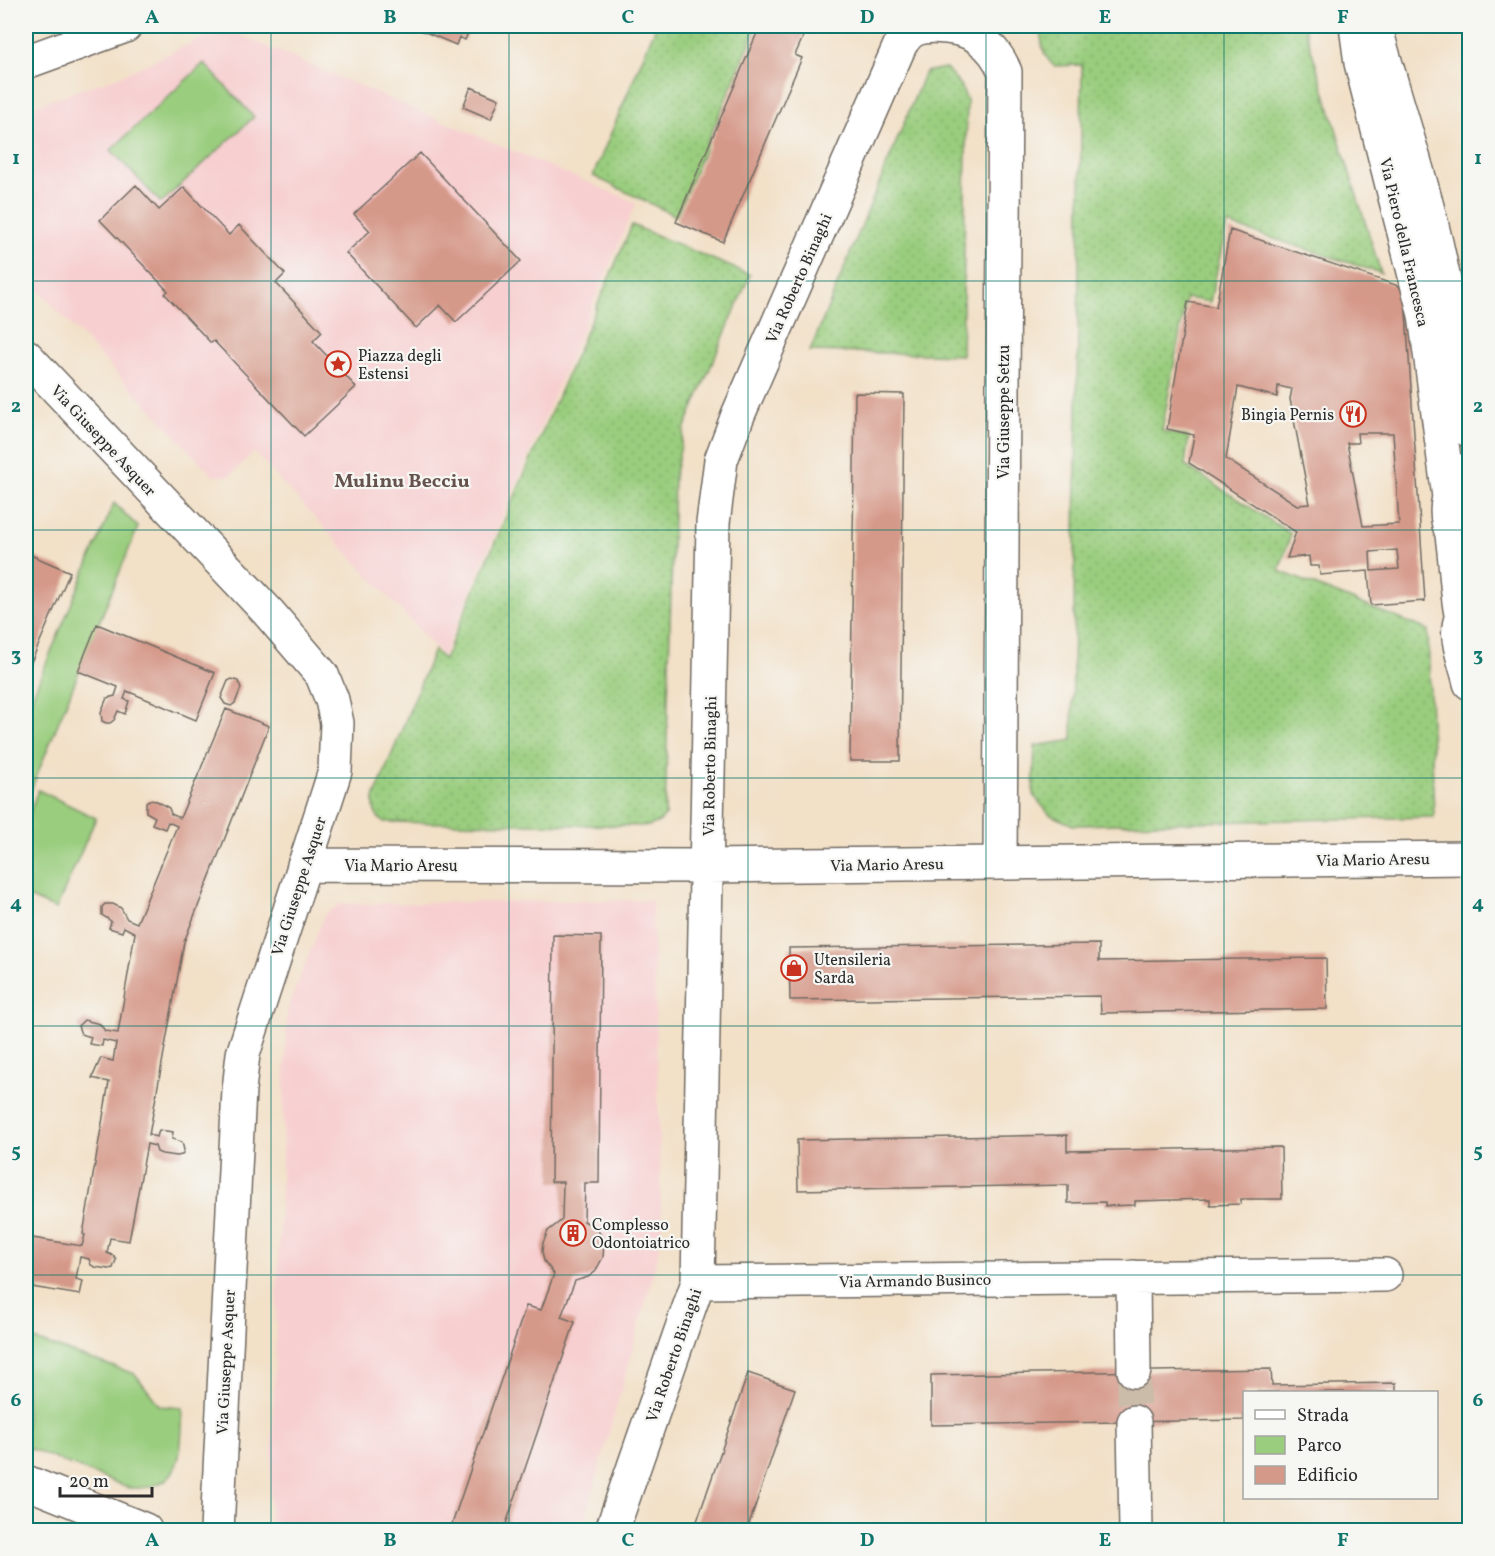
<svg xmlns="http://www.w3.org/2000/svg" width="1495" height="1556" font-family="Vollkorn,serif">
  <defs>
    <pattern id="grass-dots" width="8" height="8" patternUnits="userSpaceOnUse" patternTransform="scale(1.5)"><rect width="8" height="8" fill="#9acd7e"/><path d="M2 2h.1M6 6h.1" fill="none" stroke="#85b06d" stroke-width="1.8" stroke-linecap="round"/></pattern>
  </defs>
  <rect width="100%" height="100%" fill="#f6f6f2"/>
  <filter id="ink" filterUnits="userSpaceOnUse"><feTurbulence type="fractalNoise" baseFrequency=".0167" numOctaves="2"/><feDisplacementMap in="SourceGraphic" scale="12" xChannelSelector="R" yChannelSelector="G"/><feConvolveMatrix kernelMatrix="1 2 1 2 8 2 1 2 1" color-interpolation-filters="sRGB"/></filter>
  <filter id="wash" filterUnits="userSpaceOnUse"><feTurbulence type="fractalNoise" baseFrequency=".008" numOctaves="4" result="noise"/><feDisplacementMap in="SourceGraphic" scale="24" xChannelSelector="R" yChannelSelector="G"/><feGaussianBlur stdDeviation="1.35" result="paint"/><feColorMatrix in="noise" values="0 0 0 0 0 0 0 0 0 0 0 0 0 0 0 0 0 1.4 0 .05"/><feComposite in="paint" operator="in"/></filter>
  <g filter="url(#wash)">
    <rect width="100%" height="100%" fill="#f2e0c7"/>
    <path fill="#f7cfd0" d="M223 28 636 203 443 656 254 452 229 476H213L26 277V108L121 76Z
      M652 900 662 1233 652 1279 582 1530H269L287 1010 325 914 341 904Z"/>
    <path fill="url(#grass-dots)" stroke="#627c54" stroke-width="1.5" d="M656 26H757L676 216 593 176Z
      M1041 26H1304L1381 273 1227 224 1210 302 1186 298 1162 431 1189 437 1185 465 1291 534 1279 571 1428 630 1434 817 1073 825 1050 815 1033 795 1035 746 1072 740 1082 65 1054 66C1041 54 1041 43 1041 26Z
      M946 68 960 85 967 100 962 355 810 351 925 72Z
      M632 225 750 275 685 427 674 478 665 816 659 822 649 826 384 822C374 816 373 809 374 798L434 650 444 660Z"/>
    <path fill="#9acd7e" stroke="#627c54" stroke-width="1.5" d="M204 63 254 117 161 203 111 150Z
      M114 503 138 527 26 802V711Z
      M38 790 96 818 56 909 26 896V822Z
      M26 1337 135 1374 160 1406 183 1408C180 1452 186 1490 129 1488L26 1447Z"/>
    <g id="blocks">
      <path fill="#d59989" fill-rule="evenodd" d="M411 26H471L465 40 459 37 456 45Z
        M760 26H808L795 55 802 58 723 242 676 222Z
        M471 87 499 99 491 119 463 107Z
        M420 153 521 261 456 322 440 305 416 328 346 253 370 231 354 214Z
        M136 185 159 210 184 187 229 235 239 225 285 274 276 283 322 332 313 341 356 387 304 436 214 341 211 343 165 294 168 291 100 220Z
        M1230 230 1399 286 1405 297 1425 601 1371 605 1368 571 1320 575 1319 566H1310L1309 556 1287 558 1296 532 1189 463 1194 435 1167 429 1188 302 1216 307ZM1278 386 1292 389 1290 399 1310 504 1297 505 1226 459 1238 387 1277 397ZM1357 433H1393L1399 524 1363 526 1347 443H1358ZM1397 550 1399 569 1371 571 1370 552Z
        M855 393 904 394 900 761H850Z
        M26 553 70 572 26 674Z
        M97 624 215 673 196 720 127 691 124 699 129 701 125 714 118 711 114 720 110 723H106L102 721 101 712 107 698 115 696 118 687 78 671Z
        M232 679 238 681 241 688 235 703 231 706 225 704 221 698 228 681Z
        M226 709 269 726 184 942 149 1135 157 1137 159 1130 173 1132 172 1139 182 1142 184 1150 182 1155 177 1156 162 1154 157 1152 155 1146 147 1144 129 1241 110 1238 107 1253 114 1256 116 1260 113 1268 109 1269 95 1267 91 1265 89 1259 80 1257 76 1279 83 1281 80 1295 26 1286V1237L82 1246 85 1235 83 1234 109 1082 92 1078 101 1058 113 1061 116 1043 103 1040 102 1046 89 1044 91 1037 81 1034 78 1026 84 1020 100 1024 105 1031 118 1033 135 933 124 927 122 932 109 928 111 921 102 915V907L105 904H113L121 908 127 919 137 923 177 826 168 822 165 829 152 824 155 817 146 812V803L149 800 157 801 169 808 171 814 180 818Z
        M553 935 601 936 599 1183H585L584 1221 596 1228 601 1235 604 1244 603 1257 595 1272 588 1277 575 1281 561 1317 575 1322 504 1530H450L526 1306 541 1310 554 1274 544 1261 542 1251 543 1243 548 1231 562 1220 563 1182H551Z
        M1099 944V961L1326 958 1327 1009 1101 1013 1100 996 790 1000 789 948Z
        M1067 1135V1151L1281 1147 1282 1199H1241V1204L1210 1205V1199L1135 1201V1205L1105 1206V1202L1068 1203V1185L798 1190 797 1140Z
        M1271 1369 1272 1385 1396 1383V1392H1244V1420L931 1425V1375Z
        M748 1373 795 1389 747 1530H694Z"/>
    </g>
  </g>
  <g filter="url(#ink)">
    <use href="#blocks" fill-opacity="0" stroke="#716a62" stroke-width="1.5"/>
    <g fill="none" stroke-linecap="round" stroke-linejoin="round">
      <path stroke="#cabca8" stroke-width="33" stroke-dasharray="33 16" stroke-linecap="butt" d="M1134 1371V1422"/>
      <g stroke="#716a62" stroke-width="36">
        <path id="minor" d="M1356 26 1361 63 1425 315 1449 497
          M1375 26C1404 131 1443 238 1454 347 1457 375 1452 408 1470 431
          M26 62 125 26
          M26 356 268 612 322 675 332 700 337 723 335 771 329 790 243 1054 239 1090 217 1530
          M1470 468C1439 491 1440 532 1470 555
          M1452 535C1456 562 1456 588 1461 614
          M1470 606C1447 627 1465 658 1470 683
          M304 865 707 866 1470 858
          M1133 1277 1134 1371
          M698 1282 1385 1275
          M1134 1422 1136 1530
          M26 1482 145 1530
          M612 1530 698 1282 713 523 721 460 738 415 901 43C905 38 908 33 914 30 930 22 966 28 979 38 990 46 1000 59 1005 72L1000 863"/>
      </g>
      <use href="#minor" stroke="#fff" stroke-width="33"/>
    </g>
  </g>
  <path fill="none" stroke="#0f766e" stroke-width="1.5" stroke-opacity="0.55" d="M271 26V1530M509 26V1530M748 26V1530M986 26V1530M1224 26V1530M26 281H1470M26 530H1470M26 778H1470M26 1026H1470M26 1275H1470"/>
  <defs>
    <g id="sight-ring" transform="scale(1.35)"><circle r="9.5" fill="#f6f6f2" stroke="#c8321e" stroke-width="1.5"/><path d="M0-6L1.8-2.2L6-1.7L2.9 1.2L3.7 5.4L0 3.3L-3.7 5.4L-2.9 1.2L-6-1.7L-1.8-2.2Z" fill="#c8321e"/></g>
    <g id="restaurant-ring" transform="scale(1.35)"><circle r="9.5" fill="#f6f6f2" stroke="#c8321e" stroke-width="1.5"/><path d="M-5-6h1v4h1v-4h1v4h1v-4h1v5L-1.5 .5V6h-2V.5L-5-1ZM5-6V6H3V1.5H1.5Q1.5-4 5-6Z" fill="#c8321e"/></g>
    <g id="shop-ring" transform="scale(1.35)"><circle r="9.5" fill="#f6f6f2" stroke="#c8321e" stroke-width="1.5"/><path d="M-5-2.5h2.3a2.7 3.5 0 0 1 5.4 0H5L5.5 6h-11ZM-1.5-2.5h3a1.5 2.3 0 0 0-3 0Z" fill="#c8321e"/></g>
    <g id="building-ring" transform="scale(1.35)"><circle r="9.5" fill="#f6f6f2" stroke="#c8321e" stroke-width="1.5"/><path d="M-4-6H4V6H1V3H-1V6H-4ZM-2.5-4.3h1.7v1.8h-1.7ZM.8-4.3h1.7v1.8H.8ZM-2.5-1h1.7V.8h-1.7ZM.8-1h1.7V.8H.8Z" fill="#c8321e"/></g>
  </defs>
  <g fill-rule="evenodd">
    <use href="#sight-ring" x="338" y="364"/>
    <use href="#restaurant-ring" x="1353" y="414"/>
    <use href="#shop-ring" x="794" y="968"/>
    <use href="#building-ring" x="573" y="1233"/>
  </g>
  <g text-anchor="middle" stroke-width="4.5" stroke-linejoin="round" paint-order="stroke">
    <g font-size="16" fill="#2b2b2b" stroke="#f6f6f2">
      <text transform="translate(1405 242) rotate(77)" y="6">Via Piero della Francesca</text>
      <text transform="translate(798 278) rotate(-66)" y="6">Via Roberto Binaghi</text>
      <text transform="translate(1003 412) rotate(-90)" y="6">Via Giuseppe Setzu</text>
      <text transform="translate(104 440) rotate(47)" y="6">Via Giuseppe Asquer</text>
      <text transform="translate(709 766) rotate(-89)" y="6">Via Roberto Binaghi</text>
      <text transform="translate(1373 859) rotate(-1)" y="6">Via Mario Aresu</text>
      <text transform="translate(887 864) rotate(-1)" y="6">Via Mario Aresu</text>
      <text x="401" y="871">Via Mario Aresu</text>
      <text transform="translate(298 886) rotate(-72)" y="6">Via Giuseppe Asquer</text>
      <text transform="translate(915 1280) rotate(-1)" y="6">Via Armando Businco</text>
      <text transform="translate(673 1355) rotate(-71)" y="6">Via Roberto Binaghi</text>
      <text transform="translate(225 1362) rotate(-87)" y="6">Via Giuseppe Asquer</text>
    </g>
    <g font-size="16" fill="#2b2b2b" stroke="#f6f6f2" text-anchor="start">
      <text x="358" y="361">Piazza degli<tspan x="358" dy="18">Estensi</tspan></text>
      <text x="1334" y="420" text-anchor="end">Bingia Pernis</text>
      <text x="814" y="965">Utensileria<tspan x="814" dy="18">Sarda</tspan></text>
      <text x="592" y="1230">Complesso<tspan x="592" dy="18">Odontoiatrico</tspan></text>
    </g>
    <g font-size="20" font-weight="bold" fill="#66524c" stroke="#f6f6f2">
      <text x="402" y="487">Mulinu Becciu</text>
    </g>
  </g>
  <rect width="1495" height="1556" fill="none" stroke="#f6f6f2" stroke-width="66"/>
  <rect x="1243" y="1391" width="195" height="108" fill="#f6f6f2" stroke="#a5a5a2" stroke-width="1.5"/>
  <rect x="1255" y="1410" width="30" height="9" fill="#ffffff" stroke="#a5a5a2" stroke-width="1.5"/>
  <text x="1297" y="1421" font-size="18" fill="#2b2b2b">Strada</text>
  <rect x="1255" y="1436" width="30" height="18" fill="#9acd7e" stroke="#a5a5a2" stroke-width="1.5"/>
  <text x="1297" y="1451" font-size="18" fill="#2b2b2b">Parco</text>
  <rect x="1255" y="1466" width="30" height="18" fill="#d59989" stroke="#a5a5a2" stroke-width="1.5"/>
  <text x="1297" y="1481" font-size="18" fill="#2b2b2b">Edificio</text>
  <path d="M60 1487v9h92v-9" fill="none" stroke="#2b2b2b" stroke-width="3"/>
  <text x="69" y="1487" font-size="18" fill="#2b2b2b" stroke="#f6f6f2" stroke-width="4.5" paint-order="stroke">20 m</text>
  <rect x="33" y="33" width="1429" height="1490" fill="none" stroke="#0f766e" stroke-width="2"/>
  <g font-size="20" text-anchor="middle" font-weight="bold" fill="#0f766e">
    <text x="152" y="23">A</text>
    <text x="390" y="23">B</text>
    <text x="628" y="23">C</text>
    <text x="867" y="23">D</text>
    <text x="1105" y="23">E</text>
    <text x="1343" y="23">F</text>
    <text x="16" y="164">1</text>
    <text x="1478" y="164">1</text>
    <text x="16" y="412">2</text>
    <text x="1478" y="412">2</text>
    <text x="16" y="661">3</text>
    <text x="1478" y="661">3</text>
    <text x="16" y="909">4</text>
    <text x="1478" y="909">4</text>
    <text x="16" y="1157">5</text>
    <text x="1478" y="1157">5</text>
    <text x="16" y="1406">6</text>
    <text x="1478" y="1406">6</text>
    <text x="152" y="1546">A</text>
    <text x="390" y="1546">B</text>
    <text x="628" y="1546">C</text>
    <text x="867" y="1546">D</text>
    <text x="1105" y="1546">E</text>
    <text x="1343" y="1546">F</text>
  </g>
</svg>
